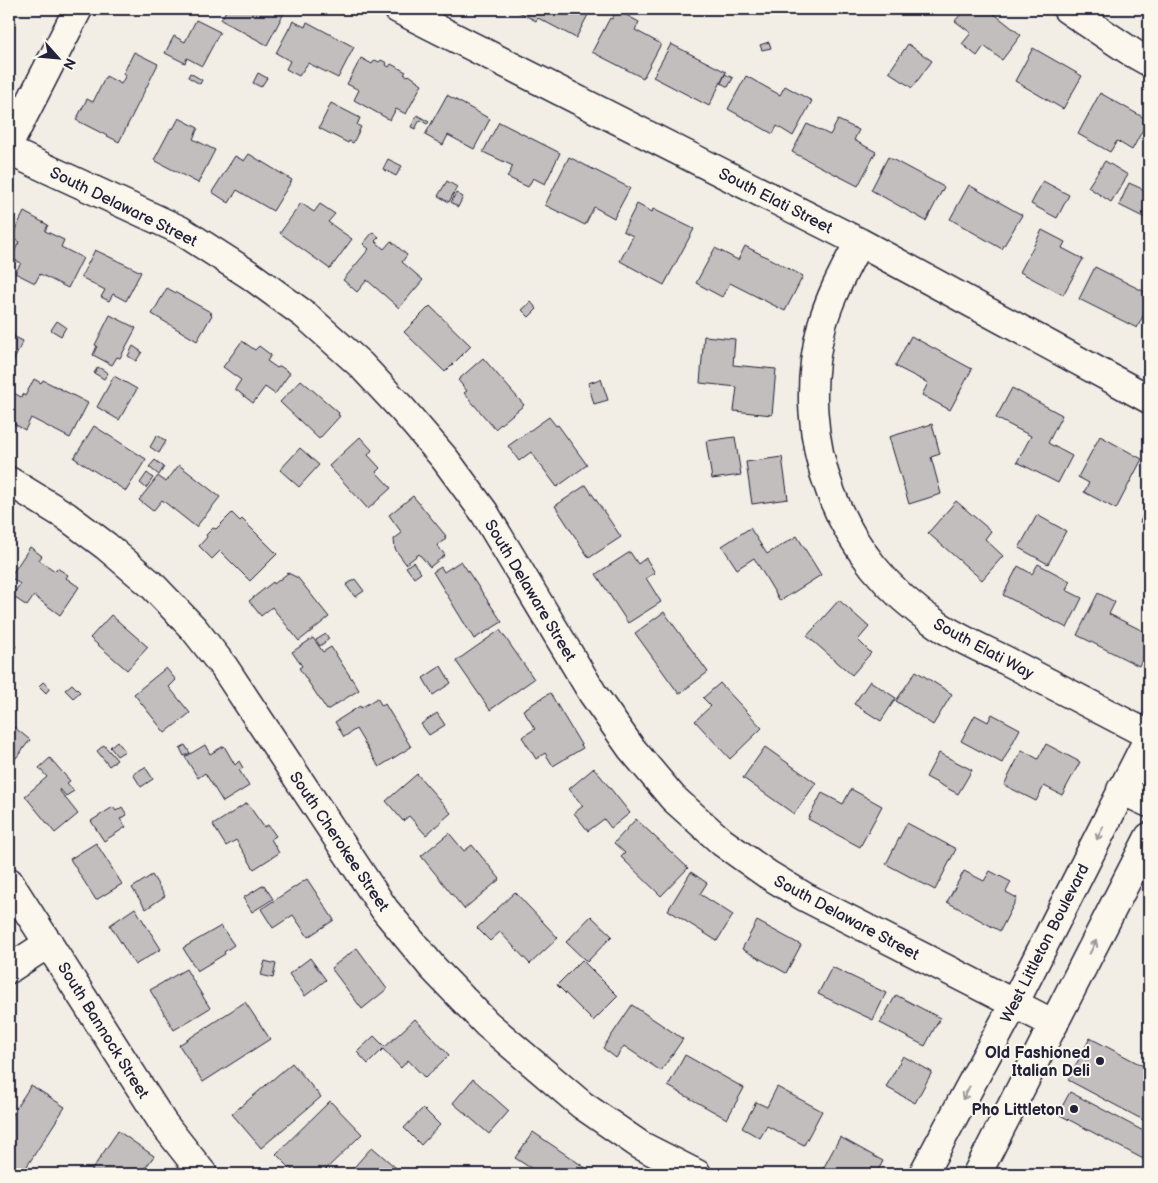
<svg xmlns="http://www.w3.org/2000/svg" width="1158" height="1183" font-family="'Balsamiq Sans',sans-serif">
  <rect width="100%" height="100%" fill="#f2eee5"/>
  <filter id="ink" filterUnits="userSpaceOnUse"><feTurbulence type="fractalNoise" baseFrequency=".02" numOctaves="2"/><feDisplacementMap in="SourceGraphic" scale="10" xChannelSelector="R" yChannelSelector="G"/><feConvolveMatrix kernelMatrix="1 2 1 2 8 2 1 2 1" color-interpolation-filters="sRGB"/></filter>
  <g filter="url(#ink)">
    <path fill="#c2bebe" stroke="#22223b" d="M227 9H275L284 13 267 45 221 20Z
      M519 9H591L576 38 538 18 536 21 517 11Z
      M965 9H988L1021 35 1002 60 984 46 977 56 962 44 971 33 955 21Z
      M617 10 639 22 635 30 661 44 643 78 592 52 610 18 612 19Z
      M196 20 220 32 202 66 187 58 185 63 165 53 174 36 185 42Z
      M293 21 305 27 307 22 354 47 338 78 308 63 299 76 286 69 290 61 276 53Z
      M769 42 771 48 762 50 760 45Z
      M671 44 726 72 709 106 653 77Z
      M908 44 932 61 912 88 889 72Z
      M1033 48 1082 76 1063 109 1015 81Z
      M134 52 158 64 119 142 76 120 87 99 93 102 106 76 121 84 126 75 123 74Z
      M361 58 372 64 375 60 379 62 381 60 387 63 386 65 389 67 391 64 406 72 404 74 408 76 409 75 422 84 406 114 396 109 390 120 354 100 359 90 347 84Z
      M190 73 202 80 200 84 188 77Z
      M258 73 267 78 261 87 253 83Z
      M725 74 733 78 728 87 721 83Z
      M746 76 780 95 785 86 812 101 793 136 777 126 773 134 728 109Z
      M1100 93 1148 120 1132 150 1117 141 1110 152 1078 134Z
      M447 95 490 119 474 149 448 135 443 145 425 135Z
      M331 103 360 118 357 125 361 127 353 143 349 141 348 143 319 128Z
      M417 115 429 122 427 124 420 120 415 129 411 127Z
      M179 118 198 128 193 139 215 150 198 183 154 160 171 128 173 129Z
      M838 120 859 130 854 140 876 152 858 186 792 152 807 124 830 135Z
      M499 122 560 153 545 184 533 178 528 187 507 177 513 166 483 152Z
      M249 154 292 180 273 211 237 190 229 203 212 192 235 156 244 161Z
      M569 157 630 188 614 218 594 207 585 225 545 205Z
      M888 157 944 187 926 221 871 190Z
      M388 159 402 166 396 176 383 169Z
      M1105 161 1128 175 1111 202 1088 187Z
      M447 181 457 187 449 202 438 196Z
      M1043 181 1069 195 1057 218 1031 204Z
      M1129 183 1149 192V215L1147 219 1119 205Z
      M969 185 1022 215 1002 249 950 219Z
      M456 193 463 197 458 207 451 202Z
      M301 203 314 212 320 204 335 214 328 222 352 239 330 269 280 233Z
      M637 204 652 212 653 209 694 229 664 285 620 261 633 236 623 231Z
      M24 212 48 225 45 231 64 240 61 247 83 258 68 288 40 274 35 283 15 273 21 263 11 258 19 242 11 238Z
      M1042 230 1065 242 1062 248 1083 259 1063 295 1020 272Z
      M373 232 379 237 375 241 384 249 391 241 407 255 402 262 423 280 399 308 367 280 357 292 343 280 369 249 363 244Z
      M745 246 803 276 785 311 730 283 722 297 696 283 715 248 738 260Z
      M95 250 141 272 126 301 113 294 109 301 101 297 105 290 81 277Z
      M1095 267 1149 294V304L1137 328 1079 299Z
      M167 288 212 313 210 314 212 315 197 341 152 314Z
      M531 302 537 309 529 317 522 310Z
      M430 306 471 346 445 372 404 332Z
      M110 315 136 328 120 358 117 357 112 365 93 355 97 346 95 345Z
      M57 321 66 327 61 336 51 330Z
      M9 331 14 334 13 336 23 341 13 362 9 360Z
      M704 336 735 339 733 365 776 369 772 415 734 411 737 387 700 383Z
      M911 336 972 369 950 410 922 395 928 383 895 366Z
      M242 341 255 350 259 346 271 355 267 361 277 368 280 366 290 373 275 394 265 387 253 403 235 389 241 380 223 367Z
      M133 346 142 352 136 361 128 356Z
      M483 358 524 405 495 429 464 393 467 391 458 380Z
      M98 367 108 373 104 379 94 373Z
      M114 376 137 389 119 420 97 407Z
      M34 379 41 383 43 380 88 403 70 438 31 418 25 430 9 421V398L12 392 21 397 22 394 25 396Z
      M601 379 608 400 594 404 588 383Z
      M301 380 339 413 338 415 340 416 319 439 280 402Z
      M1012 388 1062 415 1048 443 1072 456 1058 483 1017 462 1031 436 996 418Z
      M549 417 556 426 558 425 587 465 557 487 531 452 519 461 508 446Z
      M932 424 940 454 931 457 941 494 909 504 889 437Z
      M94 426 146 459 126 491 74 458Z
      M157 435 166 441 159 453 150 447Z
      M1100 436 1142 459 1116 509 1084 492 1089 483 1078 477Z
      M360 437 372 450 368 455 380 468 376 472 391 488 368 509 329 466Z
      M735 437 741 475 712 479 706 441Z
      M300 448 319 465 299 487 280 470Z
      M782 457 788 499 752 504 746 462Z
      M155 460 164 467 159 475 149 467Z
      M179 465 220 497 196 527 162 500 153 511 139 500 158 476 166 482Z
      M147 473 153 478 146 488 140 483Z
      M586 485 621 537 589 558 555 506Z
      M413 496 446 536 444 537 446 539 437 545 445 555 430 567 419 554 406 564 395 549 394 539 402 533 389 515Z
      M956 501 991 531 985 539 1003 556 982 580 928 533Z
      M1149 501V526L1140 522Z
      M232 513 240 521 242 519 277 554 250 581 220 551 212 559 199 546 207 537 206 535 213 528 216 529Z
      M1037 515 1066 531 1048 564 1019 548Z
      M750 528 767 554 797 536 821 575 780 601 754 558 737 569 722 546Z
      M30 547 42 556 39 560 55 571 57 568 68 575 66 578 79 587 60 615 34 596 27 606 12 596 20 584 10 577Z
      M630 552 638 564 646 558 655 573 646 578 661 602 628 623 596 574Z
      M461 561 502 622 474 639 433 572 441 567 444 572Z
      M413 562 421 573 414 578 406 567Z
      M1038 564 1070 581 1066 590 1082 598 1067 628 1003 595 1018 566 1032 574Z
      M288 573 298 578 329 617 299 641 272 607 261 616 249 601 273 582 274 584Z
      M355 579 364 591 355 597 346 585Z
      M1098 593 1115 602 1109 614 1149 634V645L1139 666 1077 635Z
      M839 600 869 627 858 640 871 653 852 675 807 636Z
      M664 612 708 672 679 694 635 633Z
      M111 615 148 647 127 670 90 638Z
      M500 630 534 679 490 710 456 661Z
      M326 634 329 639 320 646 316 640Z
      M313 638 323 652 331 647 359 690 327 710 299 668 302 666 292 652Z
      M9 641 16 646 10 655H9Z
      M441 666 451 683 433 695 423 678Z
      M166 668 176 680 169 687 190 713 165 733 134 694Z
      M916 671 952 694 933 725 896 701Z
      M870 681 896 698 881 721 854 704Z
      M43 682 50 688 46 693 39 686Z
      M720 683 762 728 730 759 695 721 711 706 703 698Z
      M72 684 80 692 73 698 65 690Z
      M550 693 583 748 553 766 545 753 536 759 522 737 535 729 523 710Z
      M377 698 382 706 385 704 411 747 379 767 356 729 344 737 335 722 360 706 361 708Z
      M437 713 445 725 429 735 421 724Z
      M992 714 1020 729 1002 763 961 741 975 715 988 722Z
      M9 723 30 740 9 767Z
      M117 741 125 751 117 756 110 747Z
      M1046 744 1080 762 1062 795 1044 786 1036 801 1004 785 1022 750 1038 759Z
      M104 745 117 760 109 766 97 751Z
      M185 745 190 753 184 756 180 748Z
      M205 745 210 754 224 746 235 765 239 761 243 768 239 770 249 786 223 802 205 773 198 778 185 757Z
      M765 747 816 783 794 814 743 778Z
      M939 753 972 770 958 794 926 777Z
      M50 758 70 781 67 783 74 791 66 796 60 789 59 790 78 814 55 833 25 796 47 777 39 768Z
      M145 767 153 779 141 787 133 774Z
      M594 768 630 813 611 828 604 819 588 831 574 813 583 806 569 789Z
      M417 774 451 813 426 835 409 816 403 821 386 801Z
      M851 789 882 806 860 847 808 819 822 793 843 804Z
      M247 803 264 827 268 825 276 836 271 839 279 853 254 869 236 840 226 846 213 825Z
      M113 807 116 811 122 807 127 815 120 819 126 827 104 841 91 821Z
      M636 819 688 868 661 896 621 857 625 853 614 843Z
      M907 823 956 849 935 890 886 864Z
      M449 833 464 851 472 845 500 879 464 909 421 856Z
      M96 843 122 884 96 900 70 859Z
      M964 871 984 881 990 871 1011 882 1006 892 1017 898 1000 931 947 902Z
      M691 872 707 883 700 894 733 915 717 941 668 910Z
      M152 875 165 896 146 909 132 888Z
      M307 879 334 920 308 937 293 915 273 928 261 909Z
      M264 885 273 899 252 912 243 898Z
      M515 892 558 938 530 964 500 932 490 941 477 928Z
      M135 908 161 949 135 965 110 925Z
      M591 916 612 936 587 962 566 942Z
      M757 921 801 945 786 973 742 949Z
      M221 926 234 945 224 952 225 954 197 971 183 948Z
      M357 948 387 989 362 1009 331 968Z
      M310 958 326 980 305 996 289 974Z
      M582 960 618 996 593 1021 557 985Z
      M265 961 276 964 273 978 261 975Z
      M832 967 886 993 873 1020 818 994Z
      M186 969 210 1008 174 1030 150 990Z
      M896 995 940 1018 925 1046 880 1023Z
      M245 1002 270 1039 203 1082 179 1045Z
      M632 1005 683 1039 661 1071 624 1046 616 1058 603 1048Z
      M415 1019 449 1055 425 1078 408 1060 401 1068 383 1049 368 1064 357 1052 374 1036 385 1047Z
      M1090 1038 1149 1069V1123L1068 1080Z
      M685 1055 744 1088 727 1119 668 1086Z
      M903 1056 932 1072 915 1103 886 1087Z
      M292 1063 321 1097 261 1148 232 1114Z
      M473 1079 509 1111 489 1134 453 1103Z
      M31 1085 65 1107 22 1174H9V1119Z
      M777 1087 822 1111 804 1145 767 1126 760 1138 742 1128 756 1102 767 1107Z
      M1070 1092 1149 1134V1162L1058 1114Z
      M330 1101 362 1134 321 1174H296L276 1154Z
      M423 1108 440 1125 421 1145 404 1128Z
      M118 1131 154 1156 141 1174H89Z
      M533 1132 587 1169 584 1174H540L515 1158Z
      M840 1137 883 1161 876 1174H832L823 1169Z
      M372 1147 403 1174H348Z"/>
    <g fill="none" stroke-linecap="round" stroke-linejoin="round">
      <g stroke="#22223b" stroke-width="31">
        <path id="street" d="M398 9 859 242 1149 399
          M1067 9 1133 53 1149 62
          M9 144 78 9
          M9 151 180 230 250 275 305 315 361 365 403 410 445 459 484 512 593 694 631 748 673 798 722 842 767 874 805 897 1054 1024
          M859 242C845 269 830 296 822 325 792 440 838 560 938 625 959 639 983 649 1005 660 1053 685 1101 710 1149 735
          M9 481 66 516 106 546 153 586 194 629 224 667 385 910 433 968 487 1024 582 1105 640 1145 697 1174
          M9 882 163 1123 203 1174
          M9 969 49 943"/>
      </g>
      <g stroke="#22223b" stroke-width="31">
        <path id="secondary" d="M1121 790 1149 803
          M923 1174 1014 1004 1149 737
          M977 1174 1149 837"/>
      </g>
      <use href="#street" stroke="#fbf7ec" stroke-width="28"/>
      <use href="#secondary" stroke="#fbf7ec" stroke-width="28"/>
    </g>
    <defs><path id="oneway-shaft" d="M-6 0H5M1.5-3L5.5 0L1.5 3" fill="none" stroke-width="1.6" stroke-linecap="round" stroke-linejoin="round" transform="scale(1.25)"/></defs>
    <g stroke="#99979c">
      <use href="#oneway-shaft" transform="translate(1100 833) rotate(117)"/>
      <use href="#oneway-shaft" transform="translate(1093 947) rotate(-63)"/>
      <use href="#oneway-shaft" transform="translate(966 1093) rotate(118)"/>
    </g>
  </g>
  <g fill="#22223b" stroke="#fbf7ec" stroke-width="2">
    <circle cx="1100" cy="1061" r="5"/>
    <circle cx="1074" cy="1109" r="5"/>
  </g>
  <g text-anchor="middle" stroke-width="4" stroke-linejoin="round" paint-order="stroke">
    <g font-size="16" fill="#22223b" stroke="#fbf7ec">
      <text transform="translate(776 200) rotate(27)" y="6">South Elati Street</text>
      <text transform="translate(124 206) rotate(26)" y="6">South Delaware Street</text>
      <text transform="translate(531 590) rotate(59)" y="6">South Delaware Street</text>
      <text transform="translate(984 648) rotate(28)" y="6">South Elati Way</text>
      <text transform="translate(340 841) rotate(56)" y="6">South Cherokee Street</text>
      <text transform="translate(847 917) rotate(28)" y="6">South Delaware Street</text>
      <text transform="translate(1044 943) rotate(-63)" y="6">West Littleton Boulevard</text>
      <text transform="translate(104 1030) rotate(58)" y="6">South Bannock Street</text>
    </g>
    <g font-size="16" font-weight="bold" fill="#22223b" stroke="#fbf7ec" text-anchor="end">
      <text x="1090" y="1058">Old Fashioned<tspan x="1090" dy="18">Italian Deli</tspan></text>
      <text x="1064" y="1115">Pho Littleton</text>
    </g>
  </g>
  <rect width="1158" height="1183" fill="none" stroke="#fbf7ec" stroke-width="30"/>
  <rect x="15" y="15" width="1128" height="1153" fill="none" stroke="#22223b" stroke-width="2" filter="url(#ink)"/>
  <g transform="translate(58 58) rotate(117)" stroke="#fbf7ec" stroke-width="4" paint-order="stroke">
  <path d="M0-4L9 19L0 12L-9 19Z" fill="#22223b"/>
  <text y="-8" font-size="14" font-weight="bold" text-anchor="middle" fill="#22223b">N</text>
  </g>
</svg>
